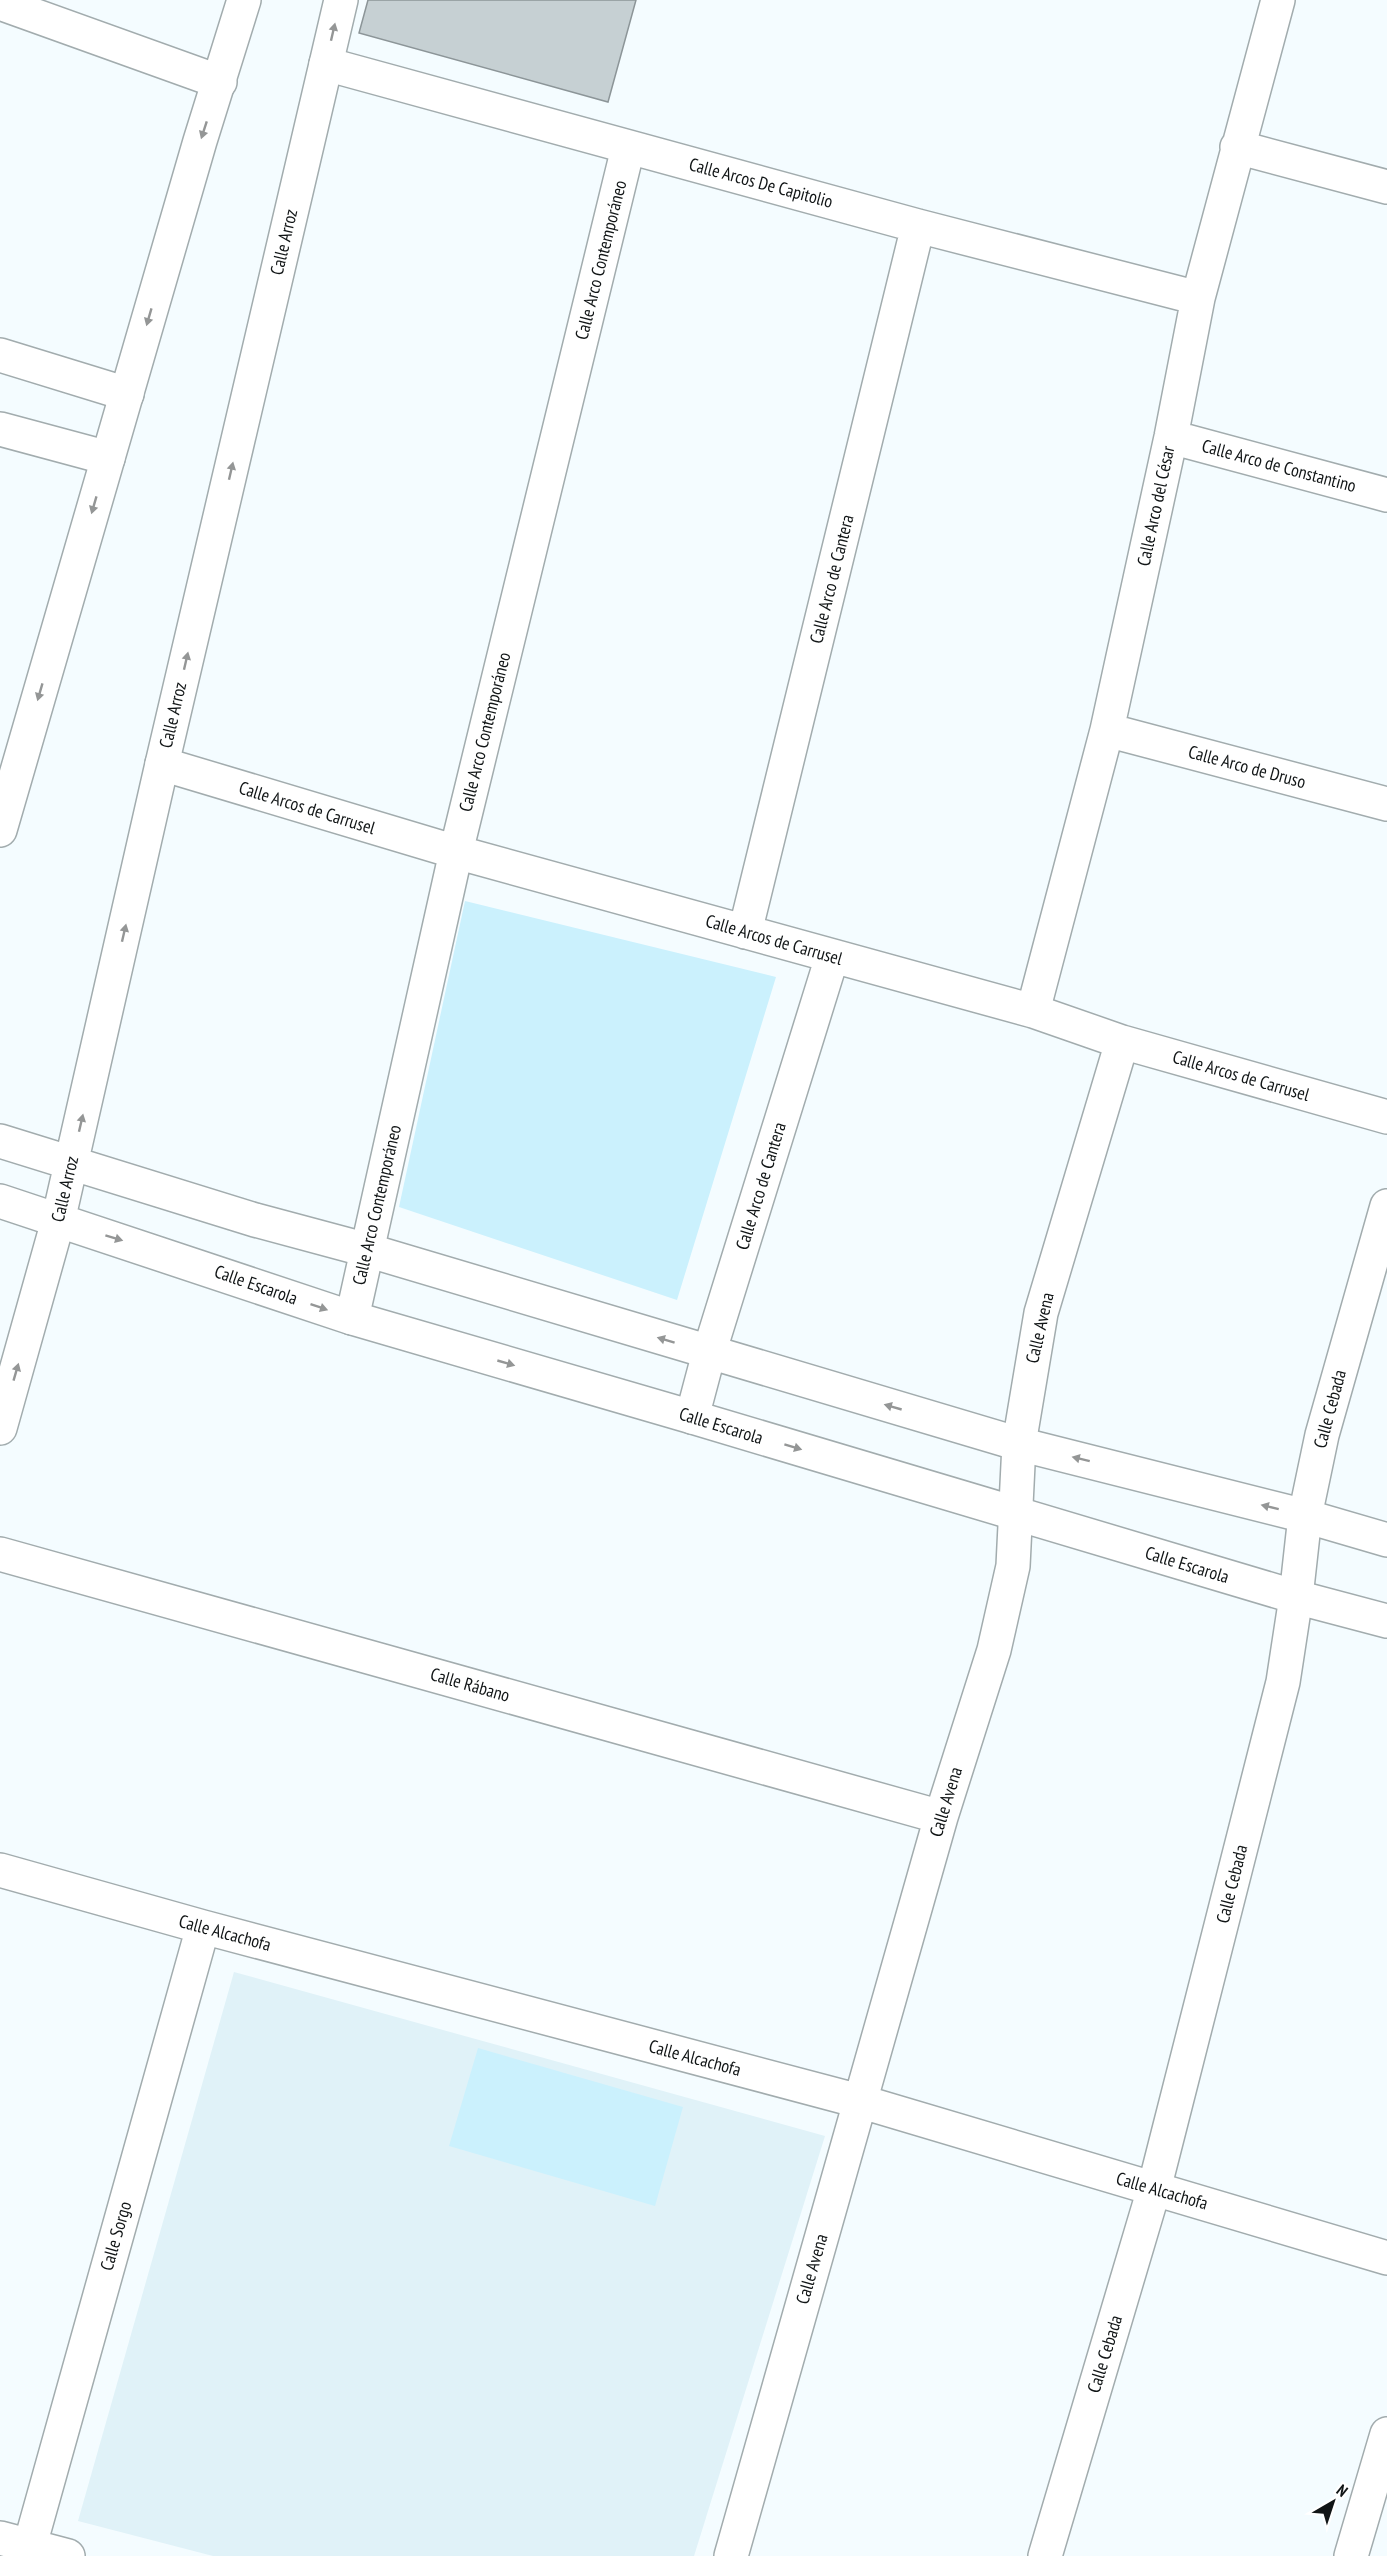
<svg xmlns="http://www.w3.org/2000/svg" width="1387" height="2556" font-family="'PT Sans Narrow',sans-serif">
  <rect width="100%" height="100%" fill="#f4fcff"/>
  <path fill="#e0f2f8" d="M234 1972 825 2136 694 2556H213L78 2521Z"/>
  <path fill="#cbf1fd" d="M465 901 776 977 677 1300 399 1207Z
    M478 2048 683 2107 655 2206 449 2146Z"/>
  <path fill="#c6d0d3" stroke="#8c9598" stroke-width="1.5" d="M368 0H636L608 102 359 33Z"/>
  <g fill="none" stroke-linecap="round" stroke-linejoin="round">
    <g stroke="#a2acae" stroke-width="36">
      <path id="minor" d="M0 3 220 82
        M326 64 918 226 1198 298
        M1237 147 1387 187
        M0 355 127 394
        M0 429 108 458
        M1171 437 1387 495
        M1107 730 1387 804
        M162 764 456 852 1033 1011 1122 1042 1387 1117
        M745 932 918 226
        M1033 1011 1107 730 1171 437 1198 298 1278 0
        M352 1318 456 852 628 148
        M692 1417 709 1353 832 957
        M0 1428 58 1221
        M0 1554 941 1817
        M0 1870 203 1927 859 2101 1387 2258
        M0 2538 68 2556
        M30 2545 203 1927
        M731 2556 941 1817 994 1650 1013 1566 1019 1444 1041 1313 1122 1042
        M1045 2556 1154 2189 1283 1682 1296 1597 1305 1516 1322 1435 1387 1206
        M1351 2556 1387 2434"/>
    </g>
    <g stroke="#a2acae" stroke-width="36">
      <path id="major" d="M0 830 200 141 244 0
        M0 1141 255 1220 367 1250 1019 1444 1305 1516 1387 1540
        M0 1201 352 1318 692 1417 1296 1597 1387 1621
        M58 1221 162 764 341 0"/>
    </g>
    <use href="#minor" stroke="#fff" stroke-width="33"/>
    <use href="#major" stroke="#fff" stroke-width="33"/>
  </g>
  <defs><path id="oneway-solid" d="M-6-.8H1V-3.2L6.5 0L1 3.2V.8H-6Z" transform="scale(1.5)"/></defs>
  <g fill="#949696">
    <use href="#oneway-solid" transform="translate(333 32) rotate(-77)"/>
    <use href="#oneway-solid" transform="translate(204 130) rotate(108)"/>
    <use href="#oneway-solid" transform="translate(149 317) rotate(106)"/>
    <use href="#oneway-solid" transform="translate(231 471) rotate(-77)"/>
    <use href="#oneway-solid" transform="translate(94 505) rotate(106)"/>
    <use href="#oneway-solid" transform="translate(186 661) rotate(-77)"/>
    <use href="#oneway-solid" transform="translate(40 692) rotate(106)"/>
    <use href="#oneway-solid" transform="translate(124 933) rotate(-77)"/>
    <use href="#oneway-solid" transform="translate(81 1123) rotate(-77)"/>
    <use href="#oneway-solid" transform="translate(114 1238) rotate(17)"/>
    <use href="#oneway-solid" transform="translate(319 1307) rotate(19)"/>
    <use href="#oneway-solid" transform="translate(666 1340) rotate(-163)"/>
    <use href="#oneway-solid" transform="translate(506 1363) rotate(16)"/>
    <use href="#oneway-solid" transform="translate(16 1372) rotate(-74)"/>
    <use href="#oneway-solid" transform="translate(893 1407) rotate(-164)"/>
    <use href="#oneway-solid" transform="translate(793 1447) rotate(17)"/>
    <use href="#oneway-solid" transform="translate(1081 1459) rotate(-166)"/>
    <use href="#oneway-solid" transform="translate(1270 1507) rotate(-166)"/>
  </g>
  <g text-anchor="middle" stroke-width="6" stroke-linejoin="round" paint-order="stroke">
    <g font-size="18" fill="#111516" stroke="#fff">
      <text transform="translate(761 183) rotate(15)" y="6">Calle Arcos De Capitolio</text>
      <text transform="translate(284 242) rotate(-77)" y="6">Calle Arroz</text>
      <text transform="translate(601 260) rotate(-76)" y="6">Calle Arco Contemporáneo</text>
      <text transform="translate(1279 466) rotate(15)" y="6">Calle Arco de Constantino</text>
      <text transform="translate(1156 506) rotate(-78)" y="6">Calle Arco del César</text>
      <text transform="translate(832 579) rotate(-76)" y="6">Calle Arco de Cantera</text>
      <text transform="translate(173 715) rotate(-77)" y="6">Calle Arroz</text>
      <text transform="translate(485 732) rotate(-76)" y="6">Calle Arco Contemporáneo</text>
      <text transform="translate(1247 767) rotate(15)" y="6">Calle Arco de Druso</text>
      <text transform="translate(307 808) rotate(17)" y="6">Calle Arcos de Carrusel</text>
      <text transform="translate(774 940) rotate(16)" y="6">Calle Arcos de Carrusel</text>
      <text transform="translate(1241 1076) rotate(16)" y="6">Calle Arcos de Carrusel</text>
      <text transform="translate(761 1186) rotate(-73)" y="6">Calle Arco de Cantera</text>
      <text transform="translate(65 1189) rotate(-77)" y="6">Calle Arroz</text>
      <text transform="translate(377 1205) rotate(-77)" y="6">Calle Arco Contemporáneo</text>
      <text transform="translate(256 1285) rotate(19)" y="6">Calle Escarola</text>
      <text transform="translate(1040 1328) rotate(-77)" y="6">Calle Avena</text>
      <text transform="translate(1330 1409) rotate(-75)" y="6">Calle Cebada</text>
      <text transform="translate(721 1426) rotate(17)" y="6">Calle Escarola</text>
      <text transform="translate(1187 1565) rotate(17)" y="6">Calle Escarola</text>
      <text transform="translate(470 1685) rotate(16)" y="6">Calle Rábano</text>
      <text transform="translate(946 1802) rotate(-73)" y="6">Calle Avena</text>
      <text transform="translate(1232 1884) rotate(-76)" y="6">Calle Cebada</text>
      <text transform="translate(225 1933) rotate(15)" y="6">Calle Alcachofa</text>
      <text transform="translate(695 2058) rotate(15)" y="6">Calle Alcachofa</text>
      <text transform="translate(1162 2191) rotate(16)" y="6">Calle Alcachofa</text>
      <text transform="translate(116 2236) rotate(-74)" y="6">Calle Sorgo</text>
      <text transform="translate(812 2269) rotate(-74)" y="6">Calle Avena</text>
      <text transform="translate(1105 2354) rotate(-73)" y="6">Calle Cebada</text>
    </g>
  </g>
  <g transform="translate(1333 2502) rotate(39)" stroke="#ffffff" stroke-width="4.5" paint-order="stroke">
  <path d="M0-4.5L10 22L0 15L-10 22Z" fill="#111516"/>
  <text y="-9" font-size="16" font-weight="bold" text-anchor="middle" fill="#111516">N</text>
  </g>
</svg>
